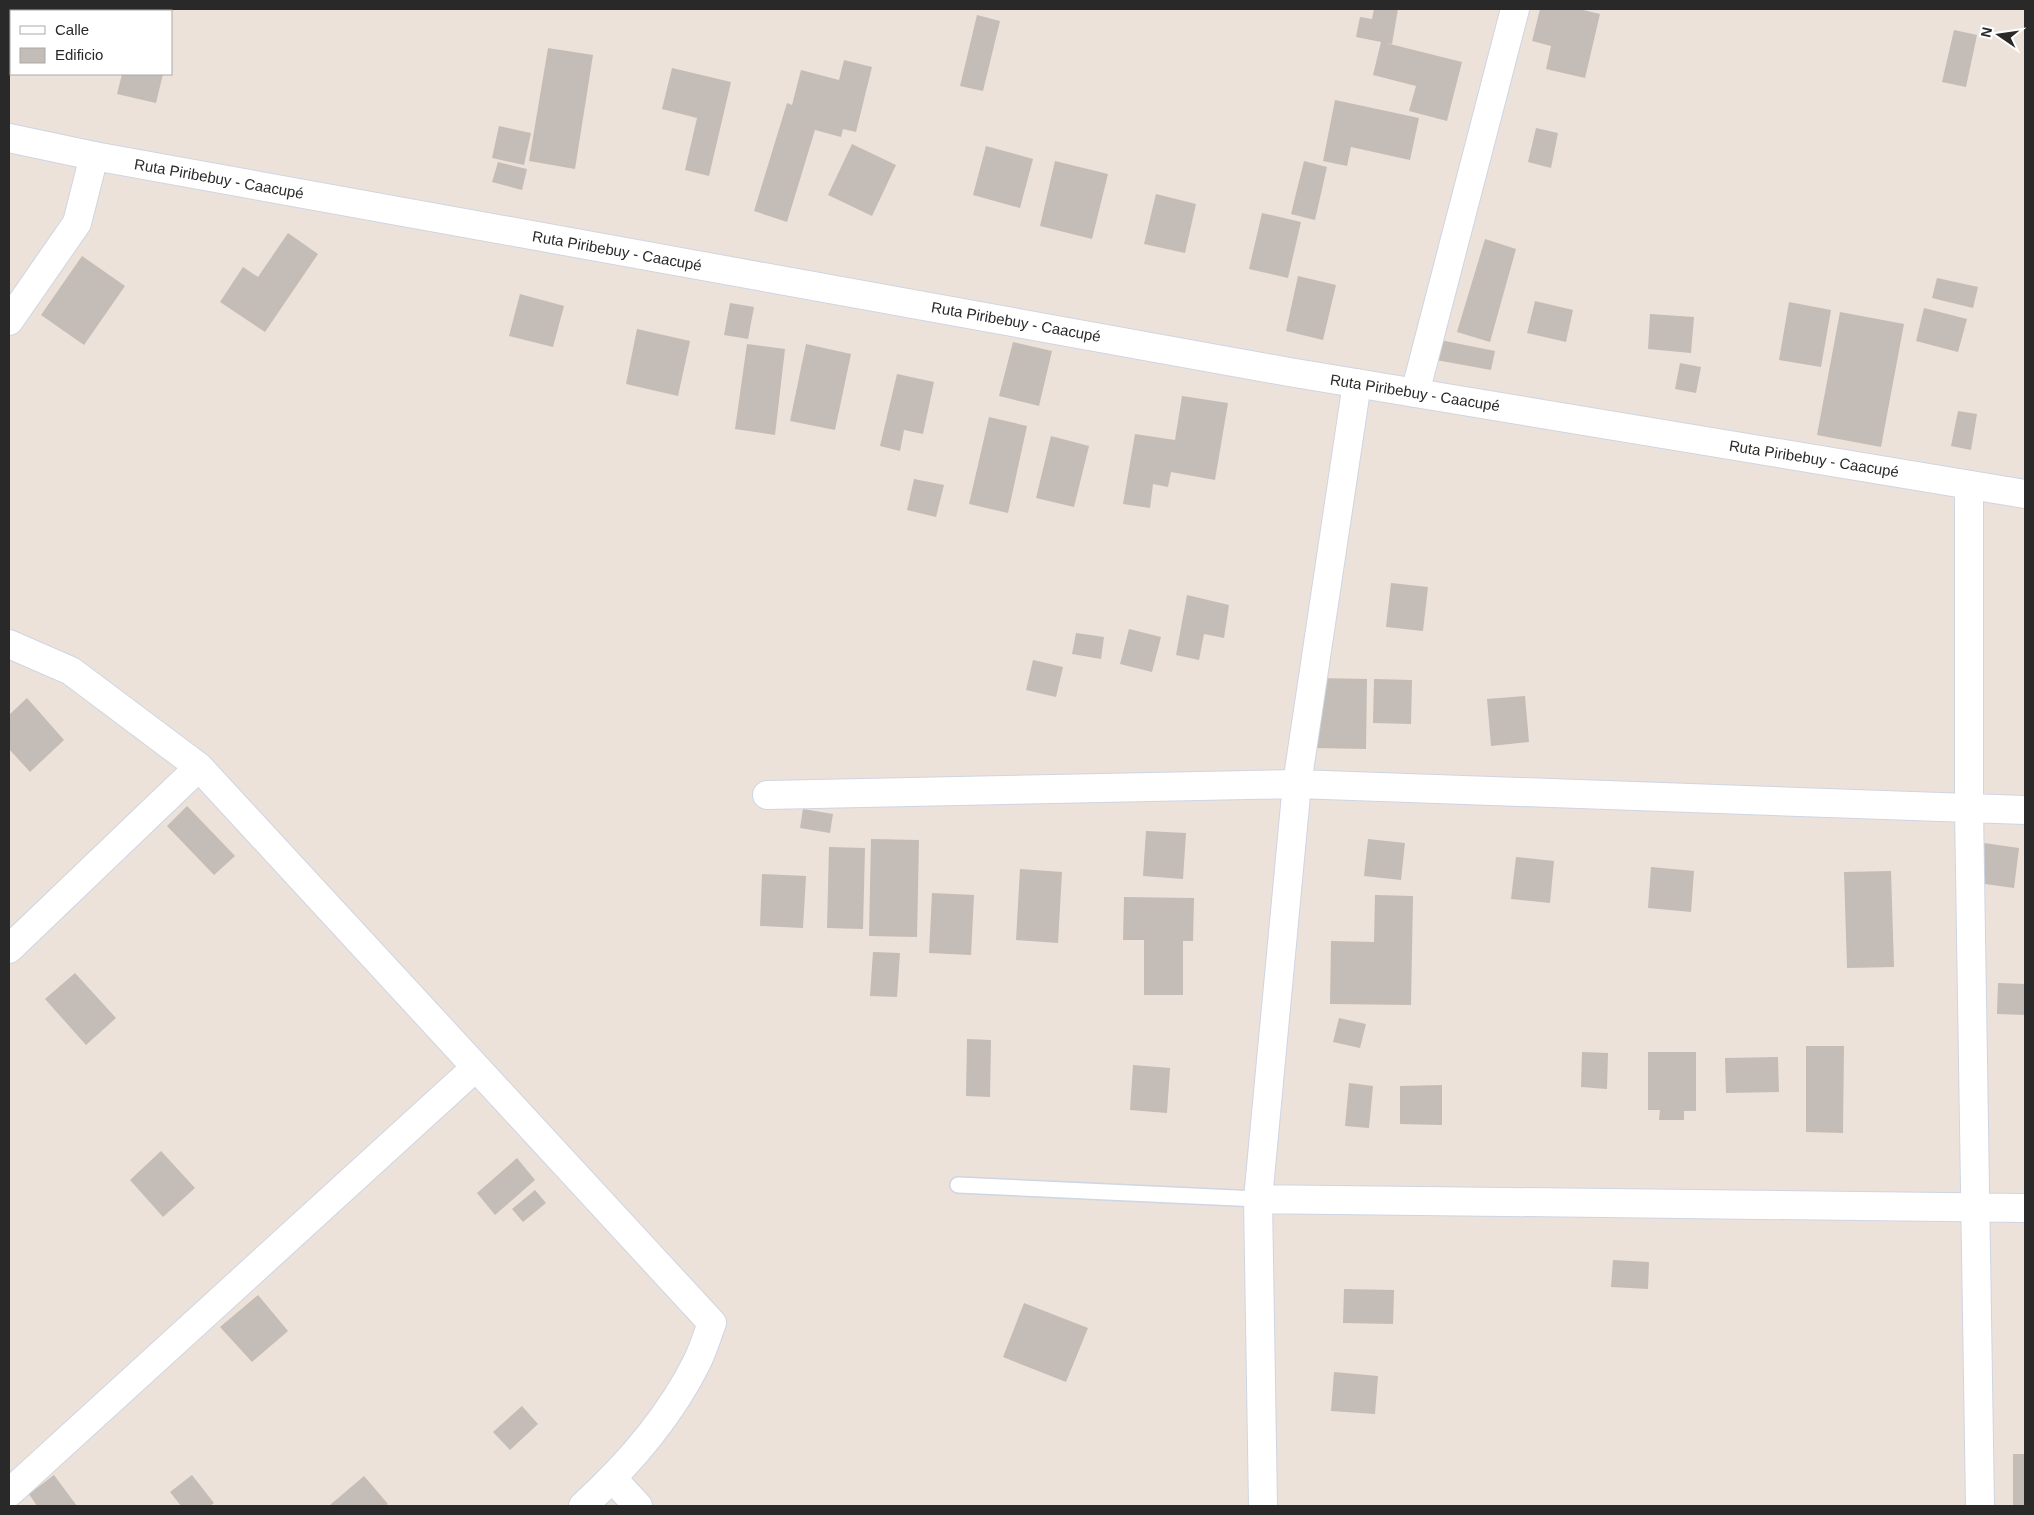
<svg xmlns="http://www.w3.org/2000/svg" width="2034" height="1515" font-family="Helvetica,sans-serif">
  <rect width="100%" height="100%" fill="#ece2d9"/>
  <path fill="#c4bcb6" d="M9 9H26L25 11H11V49L9 48Z
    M1374 9H1398L1392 44 1386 43 1462 62 1447 121 1409 111 1416 86 1373 75 1381 42 1356 37 1360 17 1372 19Z
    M1540 9H1579L1600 14 1585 78 1546 69 1551 46 1532 41Z
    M977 15 1000 21 983 91 960 86Z
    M1954 30 1977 35 1966 87 1942 82Z
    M548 48 593 55 575 169 529 161Z
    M844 60 872 67 856 132 843 129 841 137 815 130 787 222 754 211 787 103 792 105 801 70 839 80Z
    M672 68 731 82 709 176 685 170 697 118 662 109Z
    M122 74H163L156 103 117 94Z
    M1335 100 1419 118 1410 160 1351 147 1347 166 1323 161Z
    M499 126 531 133 524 165 492 158Z
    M1536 128 1558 133 1551 168 1528 162Z
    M852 144 896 165 872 216 828 195Z
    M986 146 1033 159 1020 208 973 195Z
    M1055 161 1108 174 1092 239 1040 226Z
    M1304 161 1327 167 1315 220 1291 214Z
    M498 162 527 169 522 190 492 182Z
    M1156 194 1196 204 1185 253 1144 244Z
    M1262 213 1301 222 1288 278 1249 269Z
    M288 233 318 254 265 332 220 302 243 267 258 277Z
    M1485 239 1516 249 1490 342 1457 332Z
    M82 256 125 286 84 345 41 315Z
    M1298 276 1336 285 1323 340 1286 331Z
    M1937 278 1978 287 1973 308 1932 298Z
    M520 294 564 306 553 347 509 336Z
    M1535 301 1573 310 1566 342 1527 333Z
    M1789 302 1831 310 1821 367 1779 360Z
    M730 303 754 307 748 339 724 335Z
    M1924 308 1967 319 1958 352 1916 341Z
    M1840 312 1904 324 1881 447 1817 435Z
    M1650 314 1694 317 1691 353 1648 349Z
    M637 329 690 341 678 396 626 384Z
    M1440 340 1495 351 1491 370 1436 360Z
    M1013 342 1052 351 1039 406 999 396Z
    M747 344 785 349 775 435 735 429Z
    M806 344 851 354 835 430 790 421Z
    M1680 363 1701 367 1696 393 1675 389Z
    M897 374 934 382 923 434 904 430 900 451 880 446Z
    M1182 396 1228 403 1215 480 1171 472 1168 487 1153 484 1150 508 1123 504 1135 434 1175 440Z
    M1958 411 1977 414 1971 450 1951 446Z
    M989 417 1027 426 1008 513 969 504Z
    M1051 436 1089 446 1074 507 1036 498Z
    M914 479 944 485 936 517 907 510Z
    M1391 583 1428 587 1423 631 1386 627Z
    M1187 595 1229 605 1224 638 1204 634 1199 660 1176 655Z
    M1129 629 1161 637 1152 672 1120 664Z
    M1076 633 1104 637 1101 659 1072 654Z
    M1033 660 1063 667 1056 697 1026 690Z
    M1318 678 1367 679 1366 749 1316 748Z
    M1374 679 1412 680 1411 724 1373 723Z
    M1525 696 1529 742 1491 746 1487 699Z
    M27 698 64 740 30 772 9 749V715Z
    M187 806 235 856 214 875 167 826Z
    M803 809 833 814 830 833 800 828Z
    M1146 831 1186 833 1183 879 1143 876Z
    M871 839 919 840 917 937 869 936Z
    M1368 839 1405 843 1401 880 1364 876Z
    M1984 843 2019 848 2014 888 1978 883Z
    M829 847 865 848 863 929 827 928Z
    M1516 857 1554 861 1550 903 1511 899Z
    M1651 867 1694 871 1691 912 1648 908Z
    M1020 869 1062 872 1058 943 1016 940Z
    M1891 871 1894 967 1847 968 1844 872Z
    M762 874 806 876 803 928 760 926Z
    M932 893 974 895 971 955 929 953Z
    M1375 895 1413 896 1411 1005 1330 1004 1331 941 1374 942Z
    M1124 897 1194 898 1193 941H1183V995H1144V940H1123Z
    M873 952 900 953 897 997 870 996Z
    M75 973 116 1018 86 1045 45 999Z
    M1998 983 2025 984V1015L1997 1014Z
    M1339 1018 1366 1024 1360 1048 1333 1042Z
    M967 1039 991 1040 990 1097 966 1096Z
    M1806 1046H1844L1843 1133 1806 1132Z
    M1582 1052 1608 1053 1607 1089 1581 1087Z
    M1648 1052H1696V1111H1684V1120H1659L1660 1110H1648Z
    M1778 1057 1779 1092 1726 1093 1725 1058Z
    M1133 1065 1170 1068 1167 1113 1130 1110Z
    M1349 1083 1373 1086 1369 1128 1345 1126Z
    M1442 1085V1125L1400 1124V1086Z
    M161 1151 195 1188 163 1217 130 1180Z
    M517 1158 535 1180 495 1215 477 1193Z
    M535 1190 546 1203 523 1222 512 1209Z
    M1613 1260 1649 1262 1648 1289 1611 1287Z
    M1344 1289 1394 1290 1393 1324 1343 1323Z
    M258 1295 288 1331 252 1362 220 1327Z
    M1024 1303 1088 1328 1066 1382 1003 1357Z
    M1334 1372 1378 1376 1375 1414 1331 1411Z
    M522 1406 538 1424 510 1450 493 1432Z
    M2013 1454H2025V1506H2013Z
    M54 1475 77 1506H37L29 1494Z
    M192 1475 214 1503 210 1506H181L170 1492Z
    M364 1476 388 1504 385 1506H331L330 1505Z"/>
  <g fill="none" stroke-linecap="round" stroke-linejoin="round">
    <g stroke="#ced5e3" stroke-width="18">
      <path id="lane" d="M958 1185 1258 1199"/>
    </g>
    <g stroke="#ced5e3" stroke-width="30">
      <path id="street" d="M9 321 77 223 94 156
        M1415 393 1515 9
        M1969 485V808L1980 1506
        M9 644 71 671 199 767 712 1323C707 1336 703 1350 697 1362 670 1416 627 1466 583 1506
        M767 795 1297 784 2025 810
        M9 949 199 767
        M1258 1199 2025 1208
        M613 1479 638 1506
        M9 1493 475 1068
        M1263 1506 1258 1199 1297 784 1357 383"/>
    </g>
    <g stroke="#ced5e3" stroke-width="30">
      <path id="secondary" d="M9 138 94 156 1289 372 2025 494"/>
    </g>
    <use href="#lane" stroke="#fff" stroke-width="15"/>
    <use href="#street" stroke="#fff" stroke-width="28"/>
    <use href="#secondary" stroke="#fff" stroke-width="28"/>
  </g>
  <g text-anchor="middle" stroke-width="5" stroke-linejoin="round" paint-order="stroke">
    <g font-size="15" fill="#292929" stroke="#fff">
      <text transform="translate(219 179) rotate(10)" y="5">Ruta Piribebuy - Caacupé</text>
      <text transform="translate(617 251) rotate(10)" y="5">Ruta Piribebuy - Caacupé</text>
      <text transform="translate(1016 322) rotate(10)" y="5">Ruta Piribebuy - Caacupé</text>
      <text transform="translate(1415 393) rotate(9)" y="5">Ruta Piribebuy - Caacupé</text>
      <text transform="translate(1814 459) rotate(9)" y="5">Ruta Piribebuy - Caacupé</text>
    </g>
  </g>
  <rect width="2034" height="1515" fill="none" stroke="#292929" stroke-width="20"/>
  <rect x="10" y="10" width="162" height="65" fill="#ffffff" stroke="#a9a9a9"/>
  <rect x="20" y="26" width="25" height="8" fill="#ffffff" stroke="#a9a9a9"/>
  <text x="55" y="35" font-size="15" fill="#292929">Calle</text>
  <rect x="20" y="48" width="25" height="15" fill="#c4bcb6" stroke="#a9a9a9"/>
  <text x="55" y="60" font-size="15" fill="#292929">Edificio</text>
  <g transform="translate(1999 35) rotate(283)" stroke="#ffffff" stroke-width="4" paint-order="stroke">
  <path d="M0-4L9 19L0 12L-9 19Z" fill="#292929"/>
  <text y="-8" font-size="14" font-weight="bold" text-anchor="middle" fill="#292929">N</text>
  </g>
</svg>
